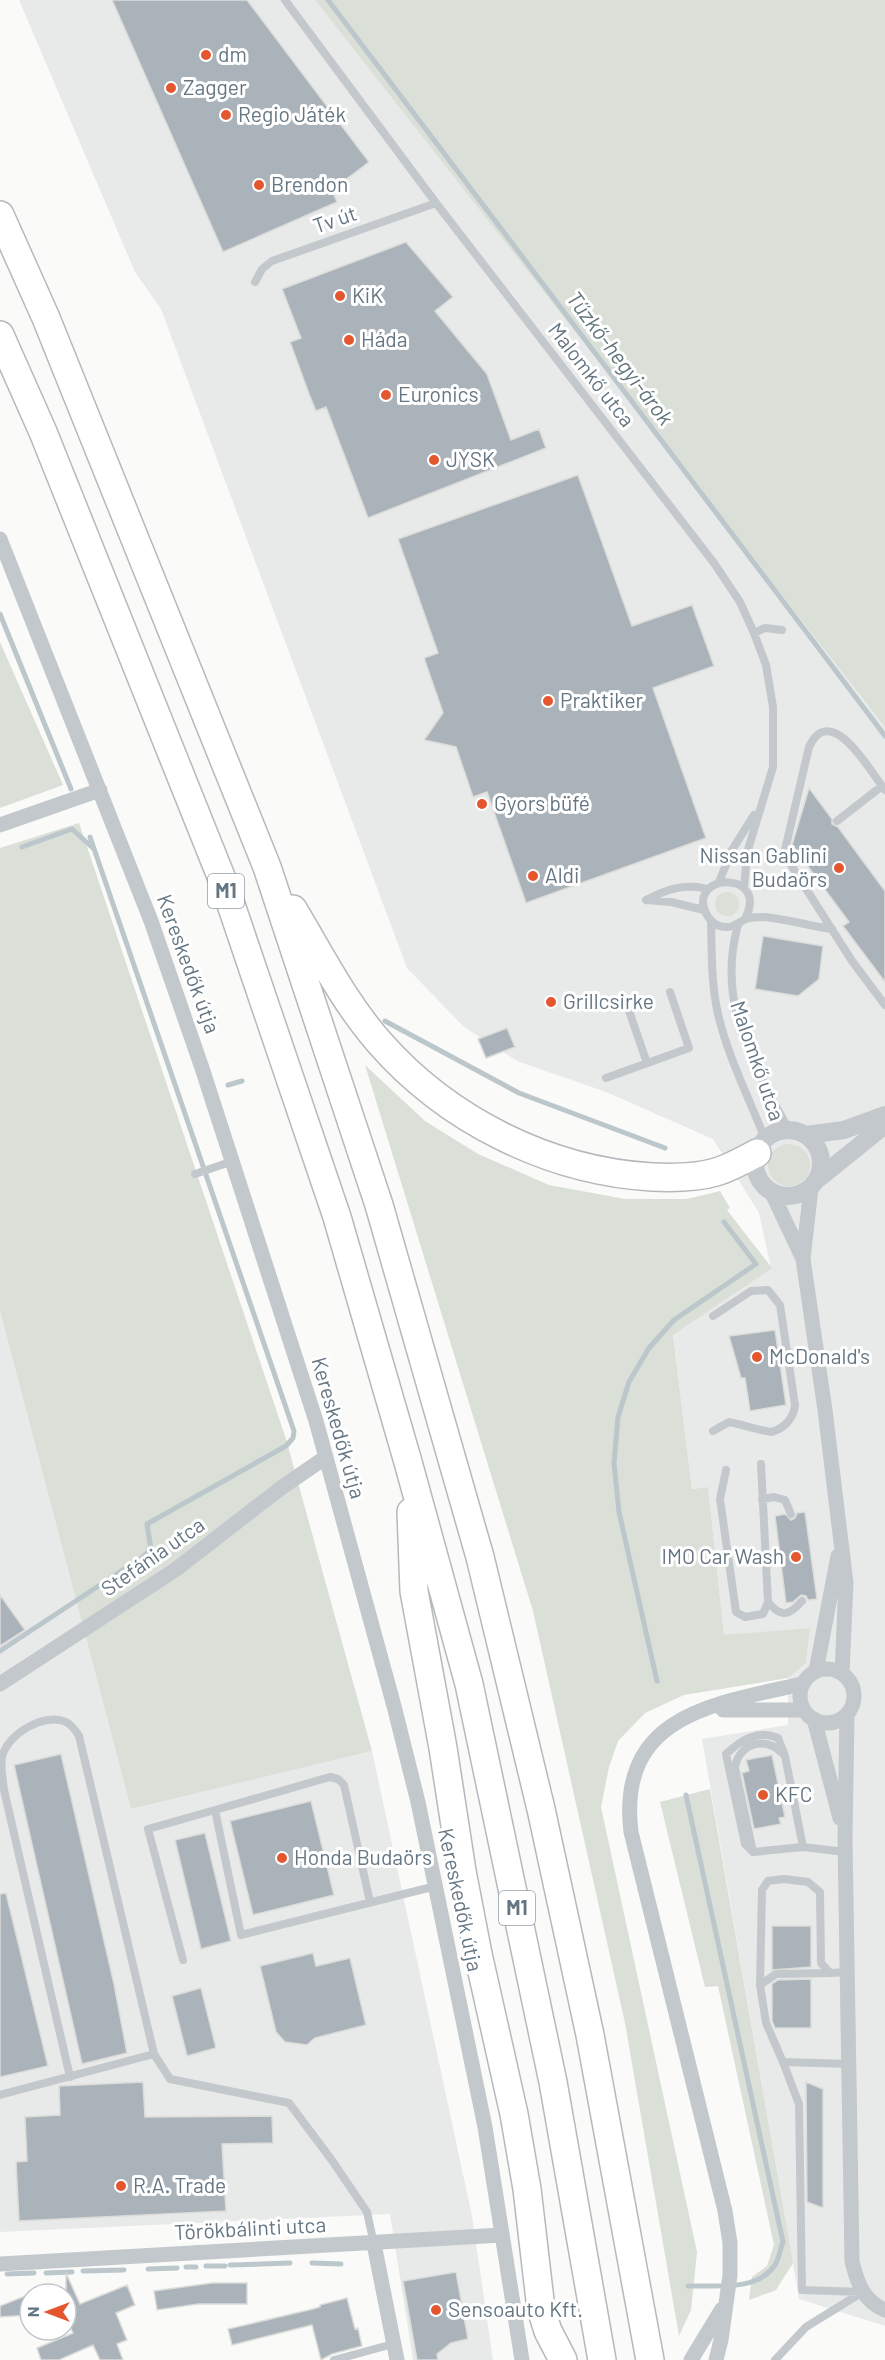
<svg xmlns="http://www.w3.org/2000/svg" width="885" height="2360" font-family="Barlow,sans-serif">
  <rect width="100%" height="100%" fill="#fafaf8"/>
  <path fill="#e8e9e9" d="M19 0H315L885 727V2326L799 2299 702 1739 788 1725V1678L806 1663 810 1628 724 1636 708 1487 692 1489 673 1334 771 1268 759 1213 713 1139 606 1092 517 1061 464 1027 407 968 161 309 135 272Z
    M0 1311 131 1809 372 1751 472 2216 493 2360H413L390 2214 0 2232Z"/>
  <path fill="#dadfd7" d="M315 0H885V727Z
    M0 642 63 785 0 808Z
    M79 823 286 1439 372 1751 131 1809 0 1311V848Z
    M715 904a12 12 0 1 1 24 0a12 12 0 1 1-24 0Z
    M365 1065 425 1121 478 1154 549 1185 625 1199H687L720 1191 730 1208 727 1210 772 1268 673 1335 692 1489 708 1487 724 1635 810 1628 806 1663 788 1678 684 1695 645 1713 618 1741 609 1767 601 1807 697 2252 691 2310 679 2336 625 2023 533 1611Z
    M768 1165a21 21 0 1 1 42 0a21 21 0 1 1-42 0Z
    M710 1789 793 2263 776 2290 749 2300 752 2277 767 2266 774 2245 718 1986 705 1987 660 1802Z"/>
  <g fill="none" stroke-linecap="round" stroke-linejoin="round">
    <path stroke="#bbc7cb" stroke-width="5" d="M328 0 885 736
      M0 614 71 789
      M22 847 72 829 94 849
      M385 1021 519 1093 665 1148
      M228 1085 242 1081
      M0 1651 144 1556 151 1549 147 1524 286 1446 293 1438 294 1431 90 837
      M657 1681 619 1512 614 1463 618 1417 629 1382 649 1348 674 1320 756 1264 724 1222
      M686 1795 783 2242C780 2249 779 2259 775 2265 757 2292 716 2285 688 2286
      M312 2263 341 2264
      M230 2265 290 2263
      M206 2266H225
      M186 2267H196
      M148 2269 177 2268
      M83 2271 124 2270
      M46 2273 72 2272
      M7 2274 34 2273"/>
  </g>
  <path fill="#aab3b9" stroke="#dcdcda" stroke-width="1.5" d="M112 0H247L369 162 332 190 337 202 223 252Z
    M406 242 453 297 435 311 487 374 511 440 539 429 546 448 368 518 326 407 316 411 309 394 290 342 301 338 282 289Z
    M578 475 632 626 692 605 714 666 653 688 706 838 526 903 487 792 473 797 456 747 424 740 443 713 424 658 438 653 398 539Z
    M809 788 832 819V824L838 827 885 891V982L843 926 849 922 792 845Z
    M763 936 823 946 819 979 798 996 755 989Z
    M507 1028 515 1047 486 1058 478 1039Z
    M775 1330 786 1405 750 1411 745 1378H741L729 1336Z
    M805 1512 817 1599 808 1600 806 1596 801 1595 793 1602 786 1603 775 1516 785 1514 791 1520 795 1518 797 1513Z
    M0 1595 25 1630 0 1646Z
    M61 1754 114 1984 127 2053 82 2064 14 1765Z
    M772 1755 785 1817 779 1818 781 1824 754 1829 742 1773 749 1771 746 1760Z
    M311 1801 334 1895 253 1915 230 1821Z
    M205 1833 231 1941 201 1949 175 1840Z
    M6 1893 48 2066 0 2077V1894Z
    M772 1926H811V1967L772 1970Z
    M313 1953 316 1966 350 1958 366 2025 315 2038 307 2045 285 2042 276 2032 260 1966Z
    M811 1979V2028H775L772 2021V1984L778 1980Z
    M201 1988 216 2048 187 2056 172 1996Z
    M143 2082 145 2117 272 2116 273 2143 222 2144 226 2211 19 2221 16 2162 27 2161 25 2117 60 2115 59 2086Z
    M806 2082 823 2089V2208L807 2202Z
    M456 2272 468 2339 451 2343 437 2354 438 2360H417L403 2281Z
    M66 2273 80 2304 127 2285 135 2305 116 2313 127 2340 117 2344 123 2360H100L93 2345 59 2360H41L37 2348 73 2333 66 2318Z
    M212 2283H247V2304H198L157 2310 154 2291Z
    M30 2294V2315L0 2317V2306Z
    M347 2298 355 2329 358 2328 362 2346 332 2354 321 2360 312 2325 232 2345 228 2329 313 2309 320 2307V2305Z"/>
  <g fill="none" stroke-linecap="round" stroke-linejoin="round">
    <g stroke="#b4b9bd" stroke-width="30">
      <path id="motorway" d="M0 215 46 318 267 867 379 1205 480 1557 541 1809 590 2035 650 2360
        M0 335 43 432 224 884 337 1217 408 1462 469 1684 553 2082 602 2360
        M293 909C320 954 344 1002 379 1042 447 1120 549 1171 652 1177 673 1178 696 1178 716 1172 730 1168 744 1160 757 1153
        M411 1512 414 1591 443 1748 462 1871 478 1954 514 2114 527 2189 541 2309 548 2331 563 2360"/>
    </g>
    <path stroke="#c3c8cc" stroke-width="8" d="M285 0 436 203 714 563 740 602 754 633 766 665 773 707V767L747 853 744 888
      M255 282 262 269 272 261 436 203
      M754 633 765 628 782 630
      M885 790C870 771 831 700 809 747L784 854 852 961 885 1005
      M837 821 882 786
      M719 882 732 850 754 815
      M646 900C667 889 685 883 708 889
      M647 900 671 902 704 910
      M745 919C770 871 690 872 705 911 708 919 716 927 725 927 734 928 738 922 746 919 750 917 759 917 764 917 786 919 810 926 832 929
      M711 922C712 953 711 984 718 1014 728 1057 749 1098 765 1139
      M738 925C716 1003 753 1064 789 1130
      M627 1005 647 1063
      M606 1078 689 1048 670 992
      M195 1174 233 1161
      M713 1431 729 1422C736 1423 766 1432 771 1432 784 1429 794 1418 795 1405L780 1305 768 1290 751 1291 713 1316
      M726 1470 720 1499 736 1612 745 1617 763 1614 768 1602 761 1464
      M762 1499 774 1497 785 1500 791 1514
      M768 1602C781 1618 789 1616 802 1601
      M803 1847 785 1756 778 1738C758 1729 741 1740 726 1754L745 1844 753 1852 803 1847 845 1852
      M753 1852 735 1768C738 1744 765 1735 782 1753
      M370 1902 344 1785 338 1779 330 1777 215 1810 241 1935 436 1886
      M183 1960 148 1829 215 1810
      M848 1972 830 1973 821 1963 820 1892 808 1882 784 1879 768 1881 762 1890 760 1985 766 2023 783 2062 849 2064
      M760 1985 776 1974 830 1973
      M783 2062 799 2104 802 2290 862 2292
      M70 2077 4 1790C3 1779 0 1768 2 1757 7 1734 45 1712 66 1722 72 1725 76 1731 79 1736L154 2054 170 2079 289 2103 331 2159 367 2212 374 2244
      M0 2095 154 2054
      M334 2360 393 2344
      M775 2360 806 2327 861 2293"/>
    <path stroke="#c3c8cc" stroke-width="15" d="M0 539 151 921 202 1068 316 1421 394 1706 418 1802 485 2127 522 2360
      M0 825 100 790
      M767 1188 772 1193 803 1259
      M811 1188 803 1259 825 1410 846 1583 842 1673
      M800 1696a27 27 0 1 1 54 0a27 27 0 1 1-54 0Z
      M816 1671 838 1556
      M0 1684 175 1570 281 1488 326 1457
      M723 1710H804
      M847 1714 845 1839 852 2261C857 2282 863 2301 885 2310
      M814 1719 840 1818
      M374 2244 397 2360
      M0 2264 502 2235
      M691 2360 722 2309
      M716 2360 721 2340 730 2275V2243L725 2211 631 1832C617 1715 713 1704 802 1684"/>
    <path stroke="#c3c8cc" stroke-width="18" d="M755 1163a33 33 0 1 1 66 0a33 33 0 1 1-66 0Z
      M806 1135 844 1130 885 1115
      M818 1179 885 1125"/>
    <use href="#motorway" stroke="#fff" stroke-width="27"/>
  </g>
  <g fill="#e4572e" stroke="#fff" stroke-width="2">
    <circle cx="206" cy="55" r="6"/>
    <circle cx="171" cy="88" r="6"/>
    <circle cx="226" cy="115" r="6"/>
    <circle cx="259" cy="185" r="6"/>
    <circle cx="340" cy="296" r="6"/>
    <circle cx="349" cy="340" r="6"/>
    <circle cx="386" cy="395" r="6"/>
    <circle cx="434" cy="460" r="6"/>
    <circle cx="548" cy="701" r="6"/>
    <circle cx="482" cy="804" r="6"/>
    <circle cx="839" cy="868" r="6"/>
    <circle cx="533" cy="876" r="6"/>
    <circle cx="551" cy="1002" r="6"/>
    <circle cx="757" cy="1357" r="6"/>
    <circle cx="796" cy="1557" r="6"/>
    <circle cx="763" cy="1795" r="6"/>
    <circle cx="282" cy="1858" r="6"/>
    <circle cx="121" cy="2186" r="6"/>
    <circle cx="436" cy="2310" r="6"/>
  </g>
  <g text-anchor="middle" stroke-width="6" stroke-linejoin="round" paint-order="stroke">
    <g fill="#fff" stroke="#939fa8" stroke-width="1.5">
      <rect x="208" y="874" width="36" height="34" rx="4.5"/>
      <rect x="499" y="1891" width="36" height="34" rx="4.5"/>
    </g>
    <g font-size="20" font-weight="bold" fill="#657683">
      <text x="226" y="898">M1</text>
      <text x="517" y="1915">M1</text>
    </g>
    <g font-size="21" fill="#657683" stroke="#fff" text-anchor="start">
      <text x="218" y="62">dm</text>
      <text x="183" y="95">Zagger</text>
      <text x="238" y="122">Regio Játék</text>
      <text x="271" y="192">Brendon</text>
      <text x="352" y="303">KiK</text>
      <text x="361" y="347">Háda</text>
      <text x="398" y="402">Euronics</text>
      <text x="446" y="467">JYSK</text>
      <text x="560" y="708">Praktiker</text>
      <text x="494" y="811">Gyors büfé</text>
      <text x="827" y="863" text-anchor="end">Nissan Gablini<tspan x="827" dy="24">Budaörs</tspan></text>
      <text x="545" y="883">Aldi</text>
      <text x="563" y="1009">Grillcsirke</text>
      <text x="769" y="1364">McDonald's</text>
      <text x="784" y="1564" text-anchor="end">IMO Car Wash</text>
      <text x="775" y="1802">KFC</text>
      <text x="294" y="1865">Honda Budaörs</text>
      <text x="133" y="2193">R.A. Trade</text>
      <text x="448" y="2317">Sensoauto Kft.</text>
    </g>
    <g font-size="21" fill="#657683" stroke="#fff">
      <text transform="translate(335 220) rotate(-19)" y="7">Tv út</text>
      <text transform="translate(591 375) rotate(52)" y="7">Malomkő utca</text>
      <text transform="translate(188 964) rotate(70)" y="7">Kereskedők útja</text>
      <text transform="translate(757 1061) rotate(71)" y="7">Malomkő utca</text>
      <text transform="translate(338 1428) rotate(74)" y="7">Kereskedők útja</text>
      <text transform="translate(153 1557) rotate(-35)" y="7">Stefánia utca</text>
      <text transform="translate(460 1900) rotate(78)" y="7">Kereskedők útja</text>
      <text transform="translate(250 2229) rotate(-3)" y="7">Törökbálinti utca</text>
    </g>
    <g font-size="22" font-style="italic" fill="#60757c" stroke="#fff">
      <text transform="translate(620 358) rotate(53)" y="8">Tűzkő-hegyi-árok</text>
    </g>
  </g>
  <g transform="translate(48 2312) rotate(270)"><circle r="28" fill="#ffffff" stroke="#c1c8cd" stroke-width="1.5"/>
  <path d="M0-4.5L10 22L0 15L-10 22Z" fill="#e4572e"/>
  <text y="-9" font-size="16" font-weight="bold" text-anchor="middle" fill="#657683">N</text>
  </g>
</svg>
